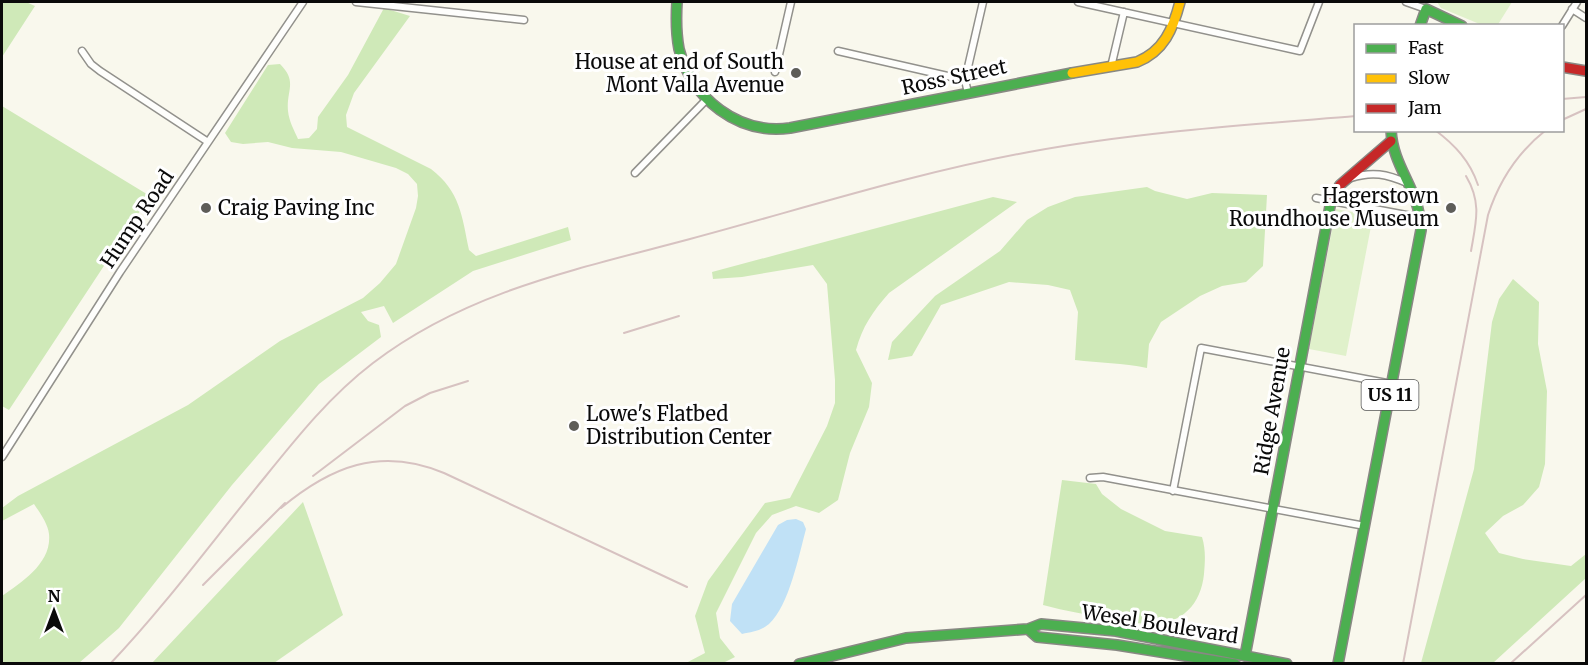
<svg xmlns="http://www.w3.org/2000/svg" width="1588" height="665" font-family="Merriweather,serif">
  <rect width="100%" height="100%" fill="#f9f8ed"/>
  <path fill="#e0f1cb" d="M1437 2H1512L1497 26 1482 25 1441 8Z
    M1336 209 1373 216 1346 356 1309 349Z"/>
  <path fill="#cfe9b8" d="M2 2H26L35 6 2 57Z
    M384 8 410 16 354 93 346 115 347 127 431 169C460 191 462 216 469 250L476 256 568 227 571 240 473 271 393 323 384 306 361 312 368 321 379 325 381 337 319 384 232 485 119 628 79 663H2V596C22 582 52 563 49 534 48 524 40 513 34 504L2 521V508L18 496 188 405 280 341 363 298 380 283 396 264 416 208 418 196 417 184 408 174 396 168 341 152 292 148 268 142 243 144 231 142 225 133 268 65 280 64C298 82 286 90 288 111 289 121 294 130 298 139L309 138 317 129 318 117 348 75Z
    M2 106 150 196 9 410 2 406Z
    M1147 187 1155 191 1187 199 1212 193 1267 195 1263 266 1246 282 1222 286 1200 296 1161 322 1149 344 1147 368C1123 363 1099 363 1075 360L1078 312 1070 290 1048 285 1009 282 941 305 912 356 888 360 892 342 935 296 1000 251 1027 220 1048 207 1075 197Z
    M993 197 1017 202 889 293C873 311 862 327 856 350L872 383 869 407 850 453 838 500 819 513 796 506 772 515 756 533 716 613 720 638 735 657 723 663H686L705 653 695 616 708 581 765 503 790 498 827 426 835 403V380L827 284 813 265 742 277 713 279 712 272Z
    M1513 279 1539 302 1538 344 1547 391 1545 464 1539 487 1523 505 1503 516 1485 533 1499 553 1523 559 1571 566 1586 554V578L1493 663H1421L1474 469 1492 322 1499 299Z
    M1062 480 1096 484 1102 494 1121 509 1165 531 1202 537C1206 550 1205 561 1204 574 1201 605 1181 625 1149 624 1136 624 1124 620 1112 619 1089 615 1065 611 1043 605Z
    M303 502 343 615 274 663H152Z"/>
  <path fill="#c0e1f6" d="M796 519 803 522 806 529C799 555 789 606 769 624 761 631 752 632 742 634L730 621 732 604 778 525 787 520Z"/>
  <g fill="none" stroke-linecap="round" stroke-linejoin="round">
    <g stroke="#92918c" stroke-width="9">
      <path id="street" d="M356 2 524 20
        M1078 2 1300 51 1319 2
        M1406 2 1426 9
        M1572 9 1586 18
        M1562 26 1577 2
        M82 51 91 64 100 71 208 142
        M838 51 965 80
        M1111 67 1124 12
        M775 72 791 2
        M968 93 965 80 983 2
        M635 173 706 100
        M1351 178C1372 171 1387 174 1407 183
        M1316 198 1422 218
        M2 457 120 272 303 2
        M1090 478 1103 477 1365 526
        M1173 491 1201 348 1392 384"/>
    </g>
    <g stroke="#888883" stroke-width="12">
      <path id="fast" d="M677 2C676 18 676 33 679 49 692 99 738 135 790 128L1072 73
        M1420 26 1426 9 1462 26
        M1028 629 1037 637 1117 645 1235 664
        M1245 656 1331 201
        M799 664 906 638 1028 629 1041 624 1116 631 1287 664
        M1338 664 1421 230C1420 189 1393 169 1391 130"/>
    </g>
    <g stroke="#888883" stroke-width="12">
      <path id="slow" d="M1072 73 1137 62C1164 51 1173 29 1180 2"/>
    </g>
    <g stroke="#888883" stroke-width="12">
      <path id="jam" d="M1562 67 1586 71
        M1331 201 1340 185 1391 141"/>
    </g>
    <use href="#street" stroke="#fefefc" stroke-width="6"/>
    <use href="#fast" stroke="#4caf50" stroke-width="9"/>
    <use href="#slow" stroke="#ffc107" stroke-width="9"/>
    <use href="#jam" stroke="#c62828" stroke-width="9"/>
    <path stroke="#d7c2c1" stroke-width="2" d="M1562 99 1586 97
      M1562 120 1586 109
      M1435 130C1455 145 1470 161 1478 185
      M1466 176C1482 203 1476 222 1471 251
      M624 333 679 316
      M313 476 405 406 430 393 468 381
      M281 508C330 467 380 446 444 473L687 587
      M203 585 285 503
      M110 664C166 605 214 539 265 477 298 436 331 395 373 363 467 291 578 269 690 239 802 209 914 173 1029 152 1137 132 1246 125 1356 116
      M1403 664 1488 215C1499 181 1518 152 1546 130
      M1510 664 1586 595"/>
  </g>
  <g fill="#5e5d59" stroke="#fff" stroke-width="2">
    <circle cx="796" cy="73" r="6"/>
    <circle cx="206" cy="208" r="6"/>
    <circle cx="1451" cy="208" r="6"/>
    <circle cx="574" cy="426" r="6"/>
  </g>
  <g text-anchor="middle" stroke-width="6" stroke-linejoin="round" paint-order="stroke">
    <rect fill="#fff" stroke="#545454" stroke-width="1.5" x="1361.5" y="380" width="57" height="30" rx="4.5"/>
    <g font-size="18" font-weight="bold" fill="#0a0a0a">
      <text x="1390" y="401">US 11</text>
    </g>
    <g font-size="20" fill="#0a0a0a" stroke="#fff" text-anchor="end">
      <text x="784" y="69">House at end of South<tspan x="784" dy="23">Mont Valla Avenue</tspan></text>
      <text x="1439" y="203">Hagerstown<tspan x="1439" dy="23">Roundhouse Museum</tspan></text>
      <text x="218" y="215" text-anchor="start">Craig Paving Inc</text>
      <text x="586" y="421" text-anchor="start">Lowe's Flatbed<tspan x="586" dy="23">Distribution Center</tspan></text>
    </g>
    <g font-size="20" fill="#0a0a0a" stroke="#fff">
      <text transform="translate(954 77) rotate(-12)" y="7">Ross Street</text>
      <text transform="translate(137 219) rotate(-56)" y="7">Hump Road</text>
      <text transform="translate(1272 411) rotate(-80)" y="7">Ridge Avenue</text>
      <text transform="translate(1160 624) rotate(9)" y="7">Wesel Boulevard</text>
    </g>
  </g>
  <rect width="1588" height="665" fill="none" stroke="#0a0a0a" stroke-width="6"/>
  <rect x="1354" y="24" width="210" height="108" fill="#ffffff" stroke="#9d9d9d" stroke-width="1.5"/>
  <rect x="1366" y="44" width="30" height="9" fill="#4caf50" stroke="#9d9d9d" stroke-width="1.5"/>
  <text x="1408" y="54" font-size="18" fill="#0a0a0a">Fast</text>
  <rect x="1366" y="74" width="30" height="9" fill="#ffc107" stroke="#9d9d9d" stroke-width="1.5"/>
  <text x="1408" y="84" font-size="18" fill="#0a0a0a">Slow</text>
  <rect x="1366" y="104" width="30" height="9" fill="#c62828" stroke="#9d9d9d" stroke-width="1.5"/>
  <text x="1408" y="114" font-size="18" fill="#0a0a0a">Jam</text>
  <g transform="translate(54 611)" stroke="#ffffff" stroke-width="4.5" paint-order="stroke">
  <path d="M0-4.5L10 22L0 15L-10 22Z" fill="#0a0a0a"/>
  <text y="-9" font-size="16" font-weight="bold" text-anchor="middle" fill="#0a0a0a">N</text>
  </g>
</svg>
